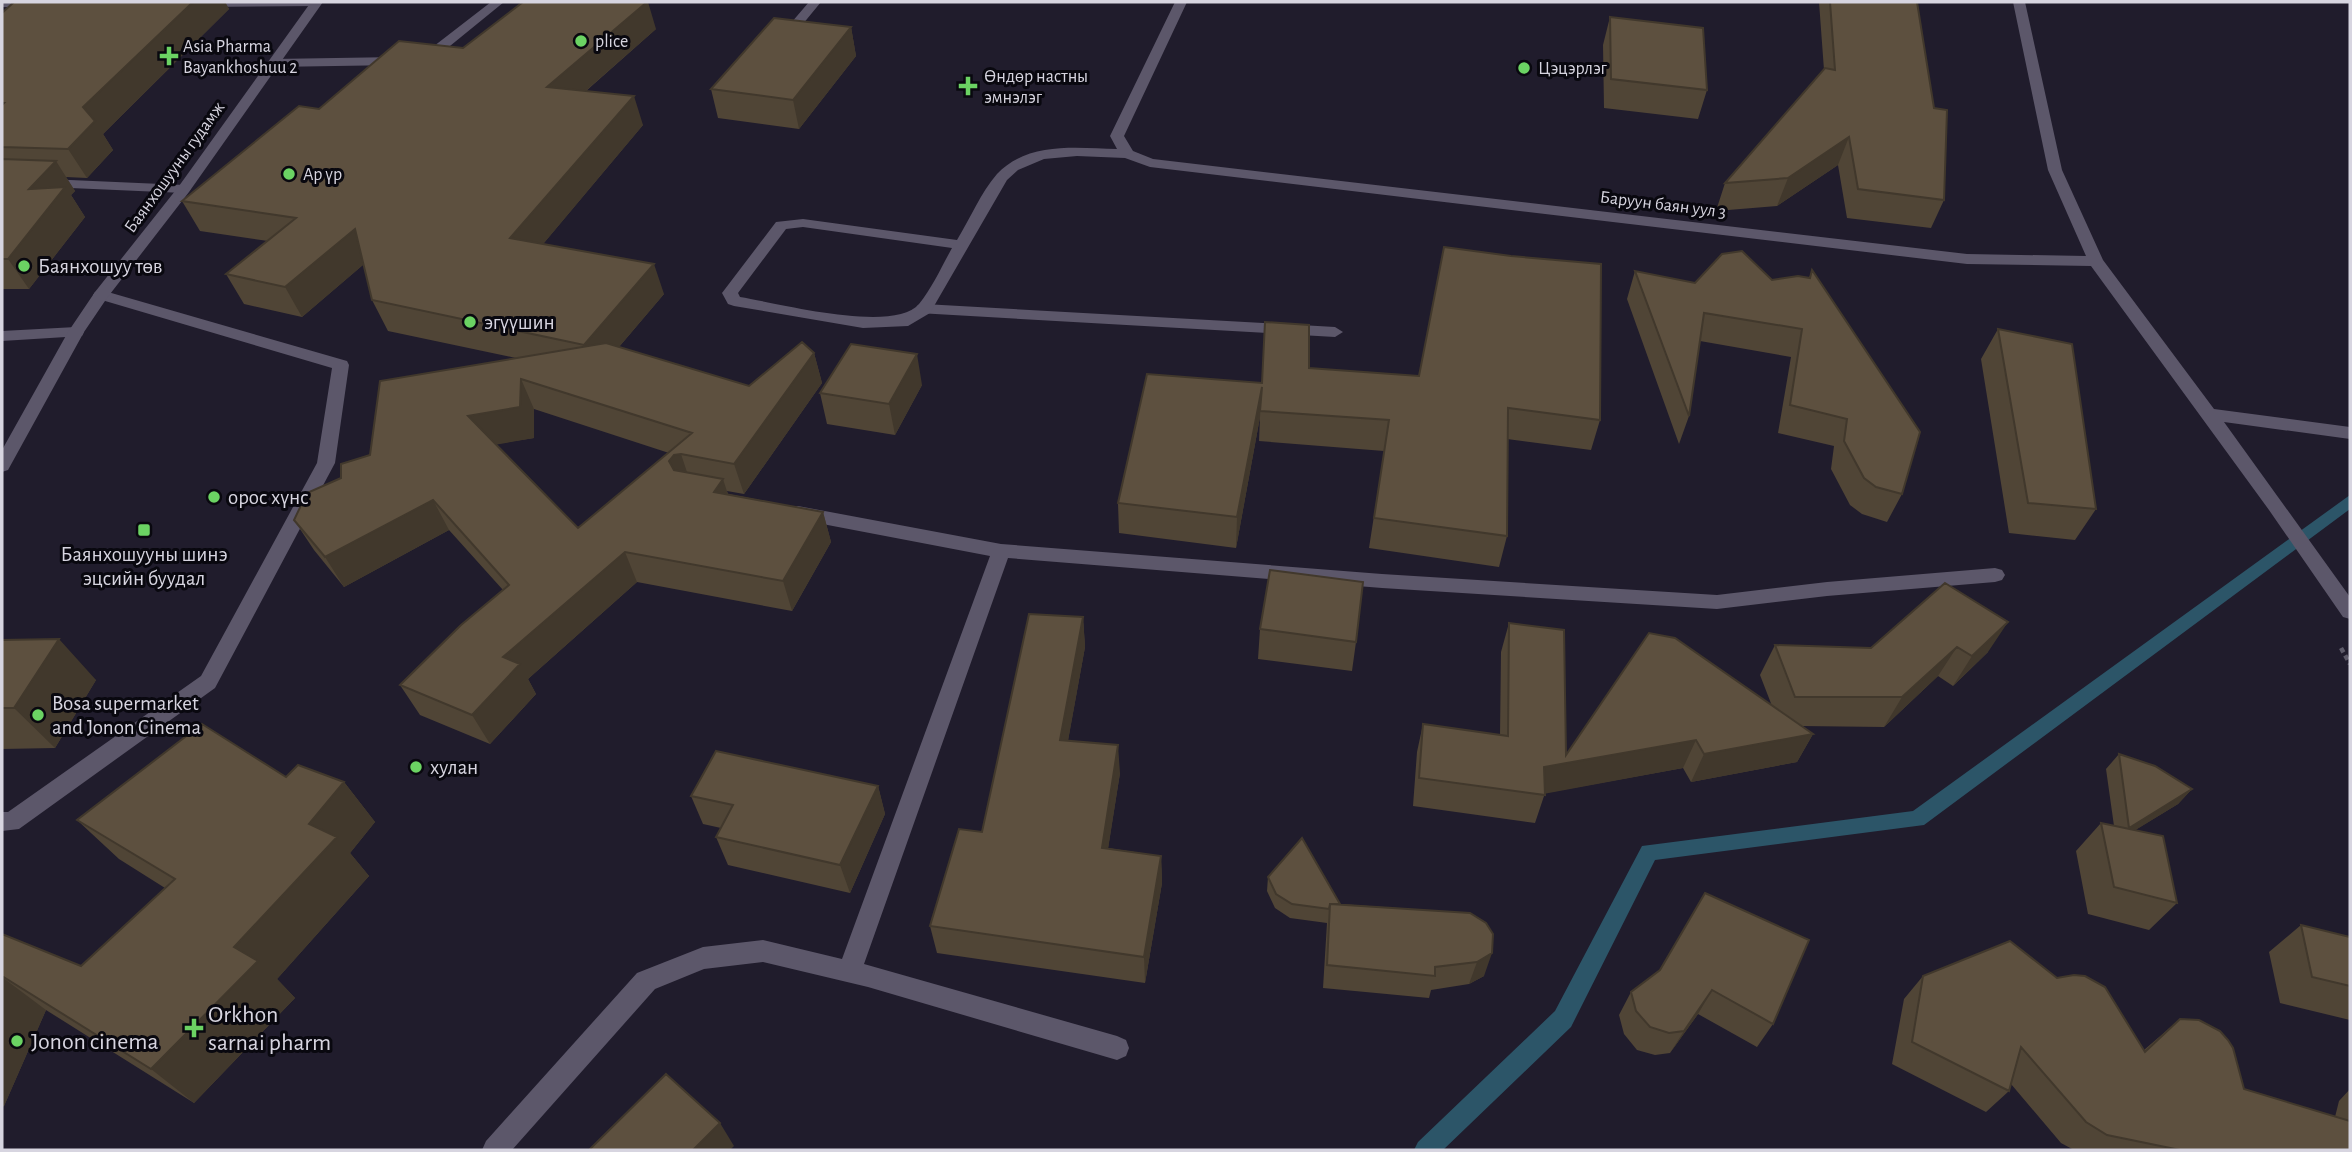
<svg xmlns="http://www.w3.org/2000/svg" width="2352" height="1152" font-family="'Alegreya Sans',sans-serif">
  <rect width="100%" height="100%" fill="#201c2c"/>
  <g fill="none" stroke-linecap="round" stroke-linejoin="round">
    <path fill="#2c5568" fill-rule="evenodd" d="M2350 495V509L1924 825 1655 860 1571 1027 1443 1150H1414L1418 1142 1555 1011 1642 846 1913 811Z"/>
    <path stroke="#5e5b69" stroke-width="4.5" stroke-dasharray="5 3.5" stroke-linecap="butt" d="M2341 648 2350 664"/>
    <path fill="#5c576a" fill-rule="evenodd" d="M491 2H504L434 59 398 65 273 67 266 63 273 59 398 57 425 53Z
      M809 2H821L793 36H785V30Z
      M101 290 347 361 349 365 335 463 215 688 19 829 2 831V812H8L201 676 317 463 332 368 95 298 93 295 95 292Z
      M924 304 1335 327 1343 332 1335 337 918 313 916 309 918 305Z"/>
    <path fill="#5c576a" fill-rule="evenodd" d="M2 2H44L45 4 39 8 2 7Z
      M194 2H323L317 6 199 7 195 6Z
      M1175 2H1187L1124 136 1133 151 1153 159 1967 254 2086 256 2048 170 2013 2H2025L2062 170 2103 260 2214 409 2350 427V439L2224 422 2350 597V619L2343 617 2269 510 2091 266 1967 264 1150 167 1125 158 1077 156 1044 159 1018 170 1007 180 930 313 908 326 863 328 734 306 728 304 722 293 776 222 803 219 957 240C970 219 981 192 997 174 1028 141 1077 148 1117 149L1110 136ZM803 227 952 248C942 266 932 288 919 304 894 334 777 303 740 297L738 293 786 229Z
      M2 177 184 185 191 189 184 193 2 185Z
      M76 327 84 332 82 336 2 341V331Z
      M798 506 1001 544 1382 574 1717 595 1827 582 1995 568 2002 570 2005 575 2002 580 1995 582 1827 596 1717 609 1382 588 1008 558 864 964 1117 1036 1126 1040 1129 1048 1126 1056 1117 1060 868 987 763 962 704 969 655 989 512 1150H482L486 1141 637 973 703 947 763 940 842 959 990 556 791 518 789 513 791 508Z"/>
    <path fill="#5c576a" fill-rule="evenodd" d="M311 2H323L189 192 107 298 84 332 8 470 2 472V450L68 332 95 292 179 186Z"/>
  </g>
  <path fill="#504536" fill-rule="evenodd" d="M14 2H225L229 9 103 134 113 150 87 178 66 177 75 191 71 195 85 217 29 289H2V13Z
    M1819 2H1917L1944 200 1931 228 1847 218 1838 165 1777 206 1716 211 1725 183 1824 70Z
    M1610 17 1707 90 1698 119 1604 108 1603 45Z
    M851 27 856 56 799 129 718 118 711 89Z
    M656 29 586 91 643 125 543 244 664 294 619 347 749 386 814 353 822 383 744 494 727 491 728 494 823 512 831 542 792 611 637 582 528 679 536 694 490 744 420 715 400 685 503 590 449 530 344 587 314 550 294 520 341 478 370 455 516 358 388 331 372 300 364 264 302 317 244 304 226 274 268 241 200 231 182 201 319 109 463 48ZM534 409 669 453 578 528 496 444 534 438Z
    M1812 270 1902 494 1887 522 1862 514 1850 505 1831 469 1834 446 1778 433 1791 357 1700 341 1689 416 1679 444 1627 299 1635 271 1695 283 1809 278Z
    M1998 329 2096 509 2075 540 2009 533 1981 359Z
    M1309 368 1600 420 1591 450 1507 439V536L1499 567 1369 548 1384 451 1259 441 1260 417 1236 548 1119 533 1118 503 1262 383Z
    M922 385 895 435 827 424 820 393Z
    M1945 583 1988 652 1953 686 1938 676 1884 727 1801 726 1813 734 1797 762 1691 782 1683 768 1545 793 1535 823 1413 806 1417 752 1423 724 1500 735 1501 652 1509 623 1566 755 1772 706 1760 675 1775 645 1871 648Z
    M1083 617 1085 647 1068 740 1120 773 1108 848 1161 856 1162 883 1145 983 937 953 930 926 982 832Z
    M1260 629 1356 642 1352 671 1258 659Z
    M2 640 96 680 55 748 2 749Z
    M2119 754 2192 789 2178 804 2135 830 2177 903 2149 930 2088 914 2076 851 2101 823 2114 826 2106 769Z
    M286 777 344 782 375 822 350 853 369 876 277 979 295 998 194 1103 46 1010 4 1106 2 1107V934L81 966 165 888 119 859 77 820Z
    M878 786 885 814 850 893 728 865 716 837 721 828 703 824 691 796Z
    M1268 877 1340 904 1470 913 1484 976 1469 984 1431 990 1429 998 1323 988 1327 923 1290 918 1275 908 1267 891Z
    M1705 893 1773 1024 1757 1047 1698 1014 1670 1053 1655 1055 1637 1050 1624 1034 1619 1015 1631 992 1660 970Z
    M2301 925 2350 937V1020L2280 1003 2269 952Z
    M1923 976 2144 1050 2180 1019 2244 1089 2335 1117 2339 1101 2350 1089V1150H2074L2061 1143 2011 1084 2009 1091 1986 1112 1892 1064 1904 999Z"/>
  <path fill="#41382c" d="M193 2H225L229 9 103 134 113 150 87 178 68 149 83 107Z
    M647 2H648L656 29 558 115 547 87Z
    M851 27 856 56 799 129 793 100Z
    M634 96 643 125 523 268 510 238Z
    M1849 137 1838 165 1777 206 1788 178Z
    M56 161 75 191 71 195 85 217 29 289 8 259 29 189Z
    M355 229 370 259 302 317 285 287Z
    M654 264 664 294 595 375 584 345Z
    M814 353 822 383 744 494 734 464Z
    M917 354 922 385 895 435 889 404Z
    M521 379 534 409V438L483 447 468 416Z
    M1262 387 1260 417 1236 548 1237 517Z
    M681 454 691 484 680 492 669 461 674 455Z
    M723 479 733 510 714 492Z
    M433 500 449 530 344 587 325 557Z
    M823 512 831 542 792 611 783 581Z
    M625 552 637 582 528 679 536 694 490 744 472 715 503 657Z
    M1083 617 1085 647 1063 769 1060 740Z
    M2008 622 1988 652 1953 686 1972 656Z
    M59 639 96 680 55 748 14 708Z
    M1957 647 1938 676 1884 727 1902 697Z
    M1813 734 1797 762 1691 782 1704 754Z
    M1696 740 1683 768 1538 795 1544 767Z
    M1118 745 1120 773 1104 875 1102 848Z
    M344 782 375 822 350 853 369 876 277 979 295 998 194 1103 151 1069 234 947 309 824Z
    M878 786 885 814 850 893 840 865Z
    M2192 789 2178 804 2116 842 2129 828Z
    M1161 856 1162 883 1145 983 1144 957Z
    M1492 953 1484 976 1469 984 1477 962Z
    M2 977 46 1010 4 1106 2 1105Z
    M1712 990 1698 1014 1670 1053 1684 1031Z
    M720 1123 734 1146 730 1150H693Z"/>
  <path fill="#5d503f" stroke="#41382c" stroke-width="2" fill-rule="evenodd" d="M14 2H193L83 107 95 121 68 149 2 147V105L4 103H2V13Z
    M523 2H647L547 87 634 96 510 238 654 264 584 345 372 300 355 229 285 287 226 274 296 218 182 201 299 106 319 109 399 41 463 48Z
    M1830 2H1917L1934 108 1947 110 1944 200 1858 189 1849 137 1788 178 1725 183 1825 68 1835 70Z
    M1610 17 1703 28 1707 90 1611 79Z
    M774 18 851 27 793 100 711 89Z
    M2 159 56 161 29 189 65 187 8 259H2Z
    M1444 247 1511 256 1601 264 1600 420 1508 408 1507 536 1374 518 1389 420 1260 411 1262 387 1237 517 1118 503 1147 374 1262 383 1265 322 1309 325V368L1419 376Z
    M1742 251 1772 280 1798 276 1810 278 1812 270 1920 432 1902 494 1876 487 1864 478 1844 441 1847 419 1790 405 1802 329 1704 313 1689 416 1635 271 1695 283 1722 254Z
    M1998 329 2072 344 2096 509 2028 503Z
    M802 342 814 353 734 464 681 454 674 455 669 461 674 470 723 479 714 492 823 512 783 581 625 552 503 657 520 664 472 715 400 685 461 625 509 585 433 500 325 557 294 520 307 493 341 478V464L370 455 380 381 606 343 749 386ZM521 379 692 433 578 528 468 416 520 407Z
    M851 344 917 354 889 404 820 393Z
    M1270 570 1363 582 1356 642 1260 629Z
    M1945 583 2008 622 1972 656 1957 647 1902 697H1795L1775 645 1871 648Z
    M1029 614 1083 617 1060 740 1118 745 1102 848 1161 856 1144 957 930 926 959 829 982 832Z
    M1509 623 1564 630 1566 755 1649 633 1675 638 1813 734 1704 754 1696 740 1544 767 1545 795 1419 778 1423 724 1508 736Z
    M59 639 14 708H2V640Z
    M202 724 286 777 298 765 344 782 309 824 337 837 234 947 258 961 151 1069 2 976V934L81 966 175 879 77 820Z
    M716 751 878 786 840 865 716 837 733 805 691 796Z
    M2119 754 2155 766 2192 789 2129 828Z
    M2101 823 2163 836 2177 903 2114 887Z
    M1302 838 1340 904H1330L1329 909 1292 904 1276 894 1268 877Z
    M1705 893 1809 940 1773 1024 1712 990 1684 1031 1669 1033 1650 1027 1636 1011 1631 992 1660 970Z
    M1330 904 1470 913 1486 923 1493 934 1492 953 1477 962 1435 967V976L1327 965Z
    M2301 925 2350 937V986L2312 977Z
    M2010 941 2057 978 2074 975 2085 976 2105 987 2145 1052 2180 1019 2199 1020 2220 1031 2228 1040 2233 1048 2244 1089 2350 1121V1150H2180L2107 1135 2086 1122 2021 1047 2009 1091 1912 1042 1923 976Z
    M666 1074 720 1123 693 1150H589Z"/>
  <g fill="#6bd363" stroke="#09080f" stroke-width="2.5">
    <circle cx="581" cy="41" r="7"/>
    <path d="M165.5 45.5h7v7h7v7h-7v7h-7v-7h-7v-7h7z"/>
    <circle cx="1524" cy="68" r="7"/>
    <path d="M964.5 75.5h7v7h7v7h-7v7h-7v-7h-7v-7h7z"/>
    <circle cx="289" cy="174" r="7"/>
    <circle cx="24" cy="266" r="7"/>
    <circle cx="470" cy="322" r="7"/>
    <circle cx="214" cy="497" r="7"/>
    <rect x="137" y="523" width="14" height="14" rx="3.5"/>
    <circle cx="38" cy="715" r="7"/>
    <circle cx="416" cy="767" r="7"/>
    <path d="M190.5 1017.5h7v7h7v7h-7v7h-7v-7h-7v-7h7z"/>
    <circle cx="17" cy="1041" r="7"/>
  </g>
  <g text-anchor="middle" stroke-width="6" stroke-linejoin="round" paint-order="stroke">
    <g font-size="18" fill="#d7d5e0" stroke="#09080f" text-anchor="start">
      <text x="595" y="47">plice</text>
      <text x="183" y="52">Asia Pharma<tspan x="183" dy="21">Bayankhoshuu 2</tspan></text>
      <text x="1538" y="74">Цэцэрлэг</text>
      <text x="984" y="82">Өндөр настны<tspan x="984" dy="21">эмнэлэг</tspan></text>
      <text x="303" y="180">Ар үр</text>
    </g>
    <g font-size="18" fill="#d7d5e0" stroke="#09080f">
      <text transform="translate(174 167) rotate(-54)" y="6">Баянхошууны гудамж</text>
      <text transform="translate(1663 204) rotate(7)" y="6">Баруун баян уул 3</text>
    </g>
    <g font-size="21" fill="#d7d5e0" stroke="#09080f" text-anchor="start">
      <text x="38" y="273">Баянхошуу төв</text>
      <text x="484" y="329">эгүүшин</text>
      <text x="228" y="504">орос хүнс</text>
      <text x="144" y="561" text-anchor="middle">Баянхошууны шинэ<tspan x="144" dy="24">эцсийн буудал</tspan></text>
      <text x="52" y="710">Bosa supermarket<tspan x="52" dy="24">and Jonon Cinema</tspan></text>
      <text x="430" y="774">хулан</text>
    </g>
    <g font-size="24" fill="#d7d5e0" stroke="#09080f" text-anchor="start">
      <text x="208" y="1022">Orkhon<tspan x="208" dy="28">sarnai pharm</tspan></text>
      <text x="31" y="1049">Jonon cinema</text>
    </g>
  </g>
  <rect width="2352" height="1152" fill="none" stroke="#d7d5e0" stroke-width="7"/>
</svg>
